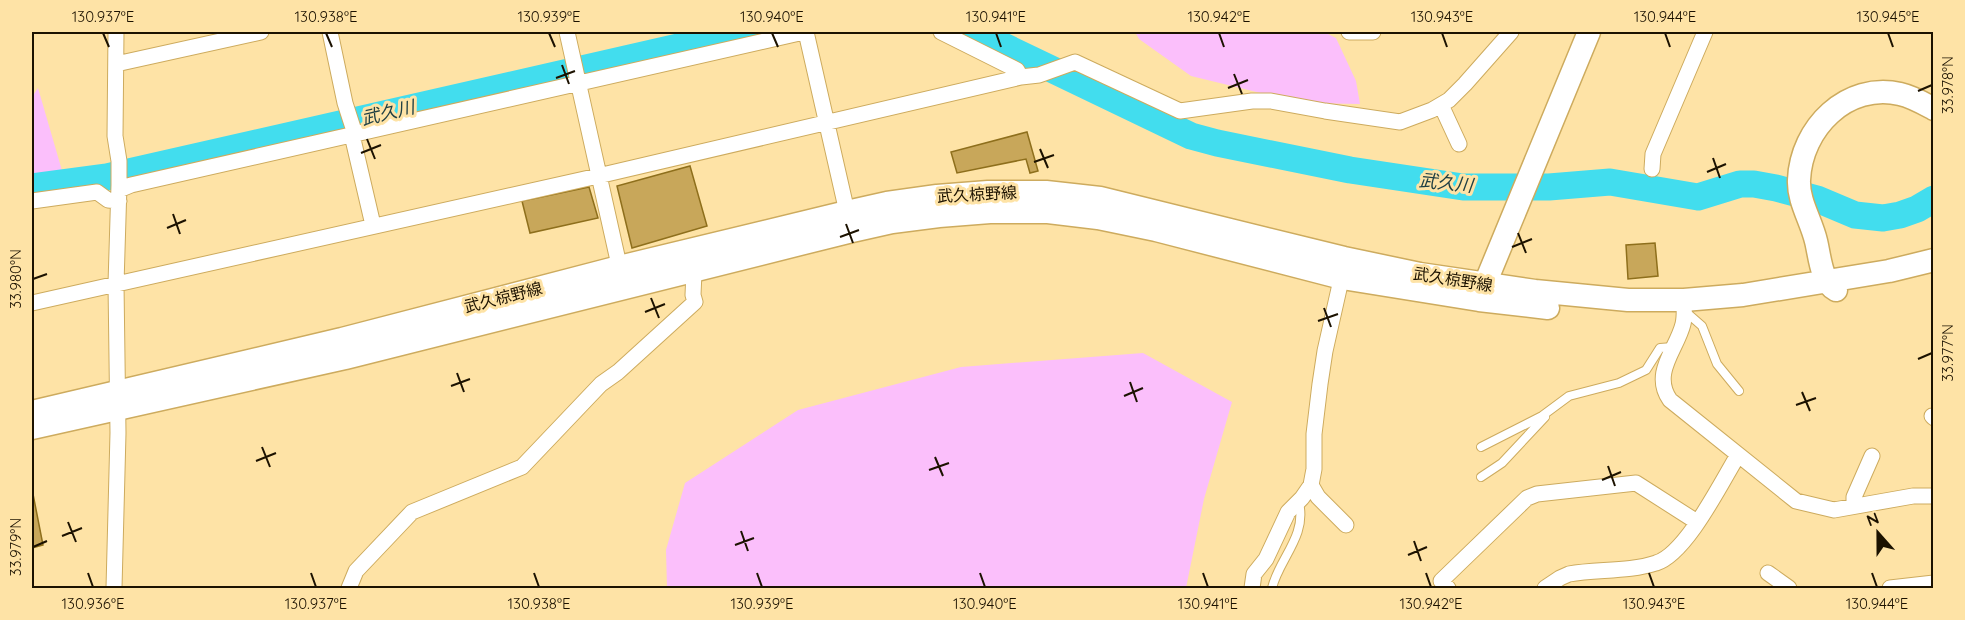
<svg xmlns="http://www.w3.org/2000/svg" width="1965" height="620" font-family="Quicksand,'Noto Sans JP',sans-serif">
  <rect width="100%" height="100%" fill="#fee3a6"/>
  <path fill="#fbbffb" d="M1135 32H1324L1336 38 1356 81 1360 104 1302 103 1191 76 1139 39Z
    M38 88 63 174 32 176V97Z
    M1143 353 1232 402 1204 499 1186 588H667L666 550 685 483 798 410 961 367Z"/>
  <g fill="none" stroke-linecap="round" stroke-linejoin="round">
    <path stroke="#42ddee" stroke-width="27" d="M974 32 1191 136 1217 143 1350 170 1463 187H1549L1610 182 1698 197 1740 184H1754L1776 188 1817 199 1855 215 1883 218 1900 215 1917 209 1934 199
      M32 187 107 177 744 32"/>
  </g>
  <path fill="#c8a75a" stroke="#8e6f1c" stroke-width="1.5" d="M1027 132 1038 171 1030 173 1026 159 957 173 951 152Z
    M690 166 707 226 632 248 617 186Z
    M589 187 598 218 530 233 522 201Z
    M1655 243 1658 276 1628 279 1626 245Z
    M32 489 43 545 32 548Z"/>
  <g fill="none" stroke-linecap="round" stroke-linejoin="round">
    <g stroke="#cdab5e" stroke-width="10">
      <path id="lane" d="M1686 312 1702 326 1717 364 1739 391
        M1481 447 1542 416 1569 396 1619 383 1646 370 1660 348 1673 347
        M1481 477 1502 463 1545 417
        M1272 588C1279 559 1307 536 1299 503"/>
    </g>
    <g stroke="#cdab5e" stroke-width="17">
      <path id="street" d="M330 32 345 103 355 134
        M567 32 621 274
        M806 32 847 212
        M941 32 1017 70 1021 77
        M1349 32H1373
        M116 64 261 32
        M1441 105 1459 144
        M352 135 373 225
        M1652 169 1653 154 1705 32
        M119 190 131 185 804 32
        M32 201 97 192 108 200 119 201
        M1684 300C1684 307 1685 316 1683 324 1677 349 1651 373 1670 400L1796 501 1834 510 1913 496H1934
        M32 303 598 176 1021 77 1039 75 1075 62 1180 111 1252 101H1271L1325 111 1400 122 1432 110 1449 100 1465 84 1511 32
        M1932 416 1934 418
        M1311 485 1318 497 1346 525
        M1854 505V497L1872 456
        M1768 573 1789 588
        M114 588 118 433 116 284 119 185V161L115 136 116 32
        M349 588 356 571 412 512 522 467 601 384 618 372 695 302 693 295 694 272
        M1252 588 1254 574 1266 559 1288 512 1302 498 1311 485 1314 469V434L1320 384 1325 351 1343 271
        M1448 588 1441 581 1527 498 1537 494 1636 483 1697 522
        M1545 588 1560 578 1569 574C1597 569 1629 572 1656 563 1686 554 1721 483 1738 455
        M1890 588 1934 583"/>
    </g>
    <g stroke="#cdab5e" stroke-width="25">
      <path id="secondary" d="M1836 290C1821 282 1820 257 1816 241 1811 220 1798 201 1799 180 1801 128 1847 82 1900 94 1913 97 1923 103 1934 109
        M1480 296 1589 32
        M32 412 342 339 619 267 847 212 887 203 937 196 988 192H1046L1100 198 1344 258 1420 274 1535 291 1628 300H1684L1743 295 1889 271 1934 260
        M32 428 345 358 852 231 892 222 939 216 990 212H1048L1098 218 1156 230 1342 278 1479 300 1548 308"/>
    </g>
    <use href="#lane" stroke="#fff" stroke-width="8"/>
    <use href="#street" stroke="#fff" stroke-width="15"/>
    <use href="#secondary" stroke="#fff" stroke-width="22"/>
  </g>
  <path fill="none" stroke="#1c1200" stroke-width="2" d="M103 33 109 47M326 33 332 47M549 33 555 47M772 33 778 47M996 33 1001 47M1219 33 1224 47M1442 33 1447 47M1665 33 1670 47M1888 33 1893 47M562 65 569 84M1234 74 1242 94M556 78 575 71M1228 88 1248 80M1918 91 1932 85M367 139 375 159M1040 149 1048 168M361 153 381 145M1713 158 1720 178M1034 162 1054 155M1707 172 1726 164M173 214 180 234M846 224 853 243M167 228 186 220M1518 233 1526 253M840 237 859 230M1512 247 1532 239M33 279 47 274M651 298 659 318M1324 308 1331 327M645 312 665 304M1318 321 1338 314M1918 359 1932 353M457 373 464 392M1130 382 1137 402M451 386 470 379M1802 392 1810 411M1124 396 1143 388M1796 405 1816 398M262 447 270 467M935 457 943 476M256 461 276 453M1608 466 1615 486M929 470 949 463M1602 480 1621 472M68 522 76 542M741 531 748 551M62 536 82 528M1414 541 1421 561M735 545 754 538M33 547 47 541M1408 555 1427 547M88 573 93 587M311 573 316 587M534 573 539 587M757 573 762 587M980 573 985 587M1203 573 1208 587M1426 573 1431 587M1649 573 1654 587M1872 573 1877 587"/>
  <g text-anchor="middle" stroke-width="6" stroke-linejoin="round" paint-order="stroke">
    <g font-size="16" fill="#1c1200" stroke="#fee3a6">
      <text transform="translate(977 194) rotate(-3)" y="6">武久椋野線</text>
      <text transform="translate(1453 279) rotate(9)" y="6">武久椋野線</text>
      <text transform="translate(503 297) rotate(-14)" y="6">武久椋野線</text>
    </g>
    <g font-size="18" font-style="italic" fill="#214044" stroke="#fee3a6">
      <text transform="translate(388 113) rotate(-13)" y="6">武久川</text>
      <text transform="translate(1446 183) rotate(6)" y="6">武久川</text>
    </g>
  </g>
  <rect width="1965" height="620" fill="none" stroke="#fee3a6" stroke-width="66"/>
  <g transform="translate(1878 533) rotate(339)" stroke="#fee3a6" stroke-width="4.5" paint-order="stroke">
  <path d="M0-4.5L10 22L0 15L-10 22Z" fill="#1c1200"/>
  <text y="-9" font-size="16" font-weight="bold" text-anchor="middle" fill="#1c1200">N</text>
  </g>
  <rect x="33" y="33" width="1899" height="554" fill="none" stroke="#1c1200" stroke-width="2"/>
  <g font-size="15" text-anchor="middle" fill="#1c1200">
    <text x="103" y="22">130.937°E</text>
    <text x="326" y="22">130.938°E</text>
    <text x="549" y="22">130.939°E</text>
    <text x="772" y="22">130.940°E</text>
    <text x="996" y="22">130.941°E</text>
    <text x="1219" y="22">130.942°E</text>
    <text x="1442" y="22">130.943°E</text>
    <text x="1665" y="22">130.944°E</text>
    <text x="1888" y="22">130.945°E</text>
    <text transform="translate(1948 85) rotate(-90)" y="5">33.978°N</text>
    <text transform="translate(16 279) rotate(-90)" y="5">33.980°N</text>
    <text transform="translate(1948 353) rotate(-90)" y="5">33.977°N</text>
    <text transform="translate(16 547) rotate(-90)" y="5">33.979°N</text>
    <text x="93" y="609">130.936°E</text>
    <text x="316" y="609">130.937°E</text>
    <text x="539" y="609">130.938°E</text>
    <text x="762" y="609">130.939°E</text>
    <text x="985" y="609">130.940°E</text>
    <text x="1208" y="609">130.941°E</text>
    <text x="1431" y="609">130.942°E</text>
    <text x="1654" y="609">130.943°E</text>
    <text x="1877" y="609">130.944°E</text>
  </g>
</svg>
